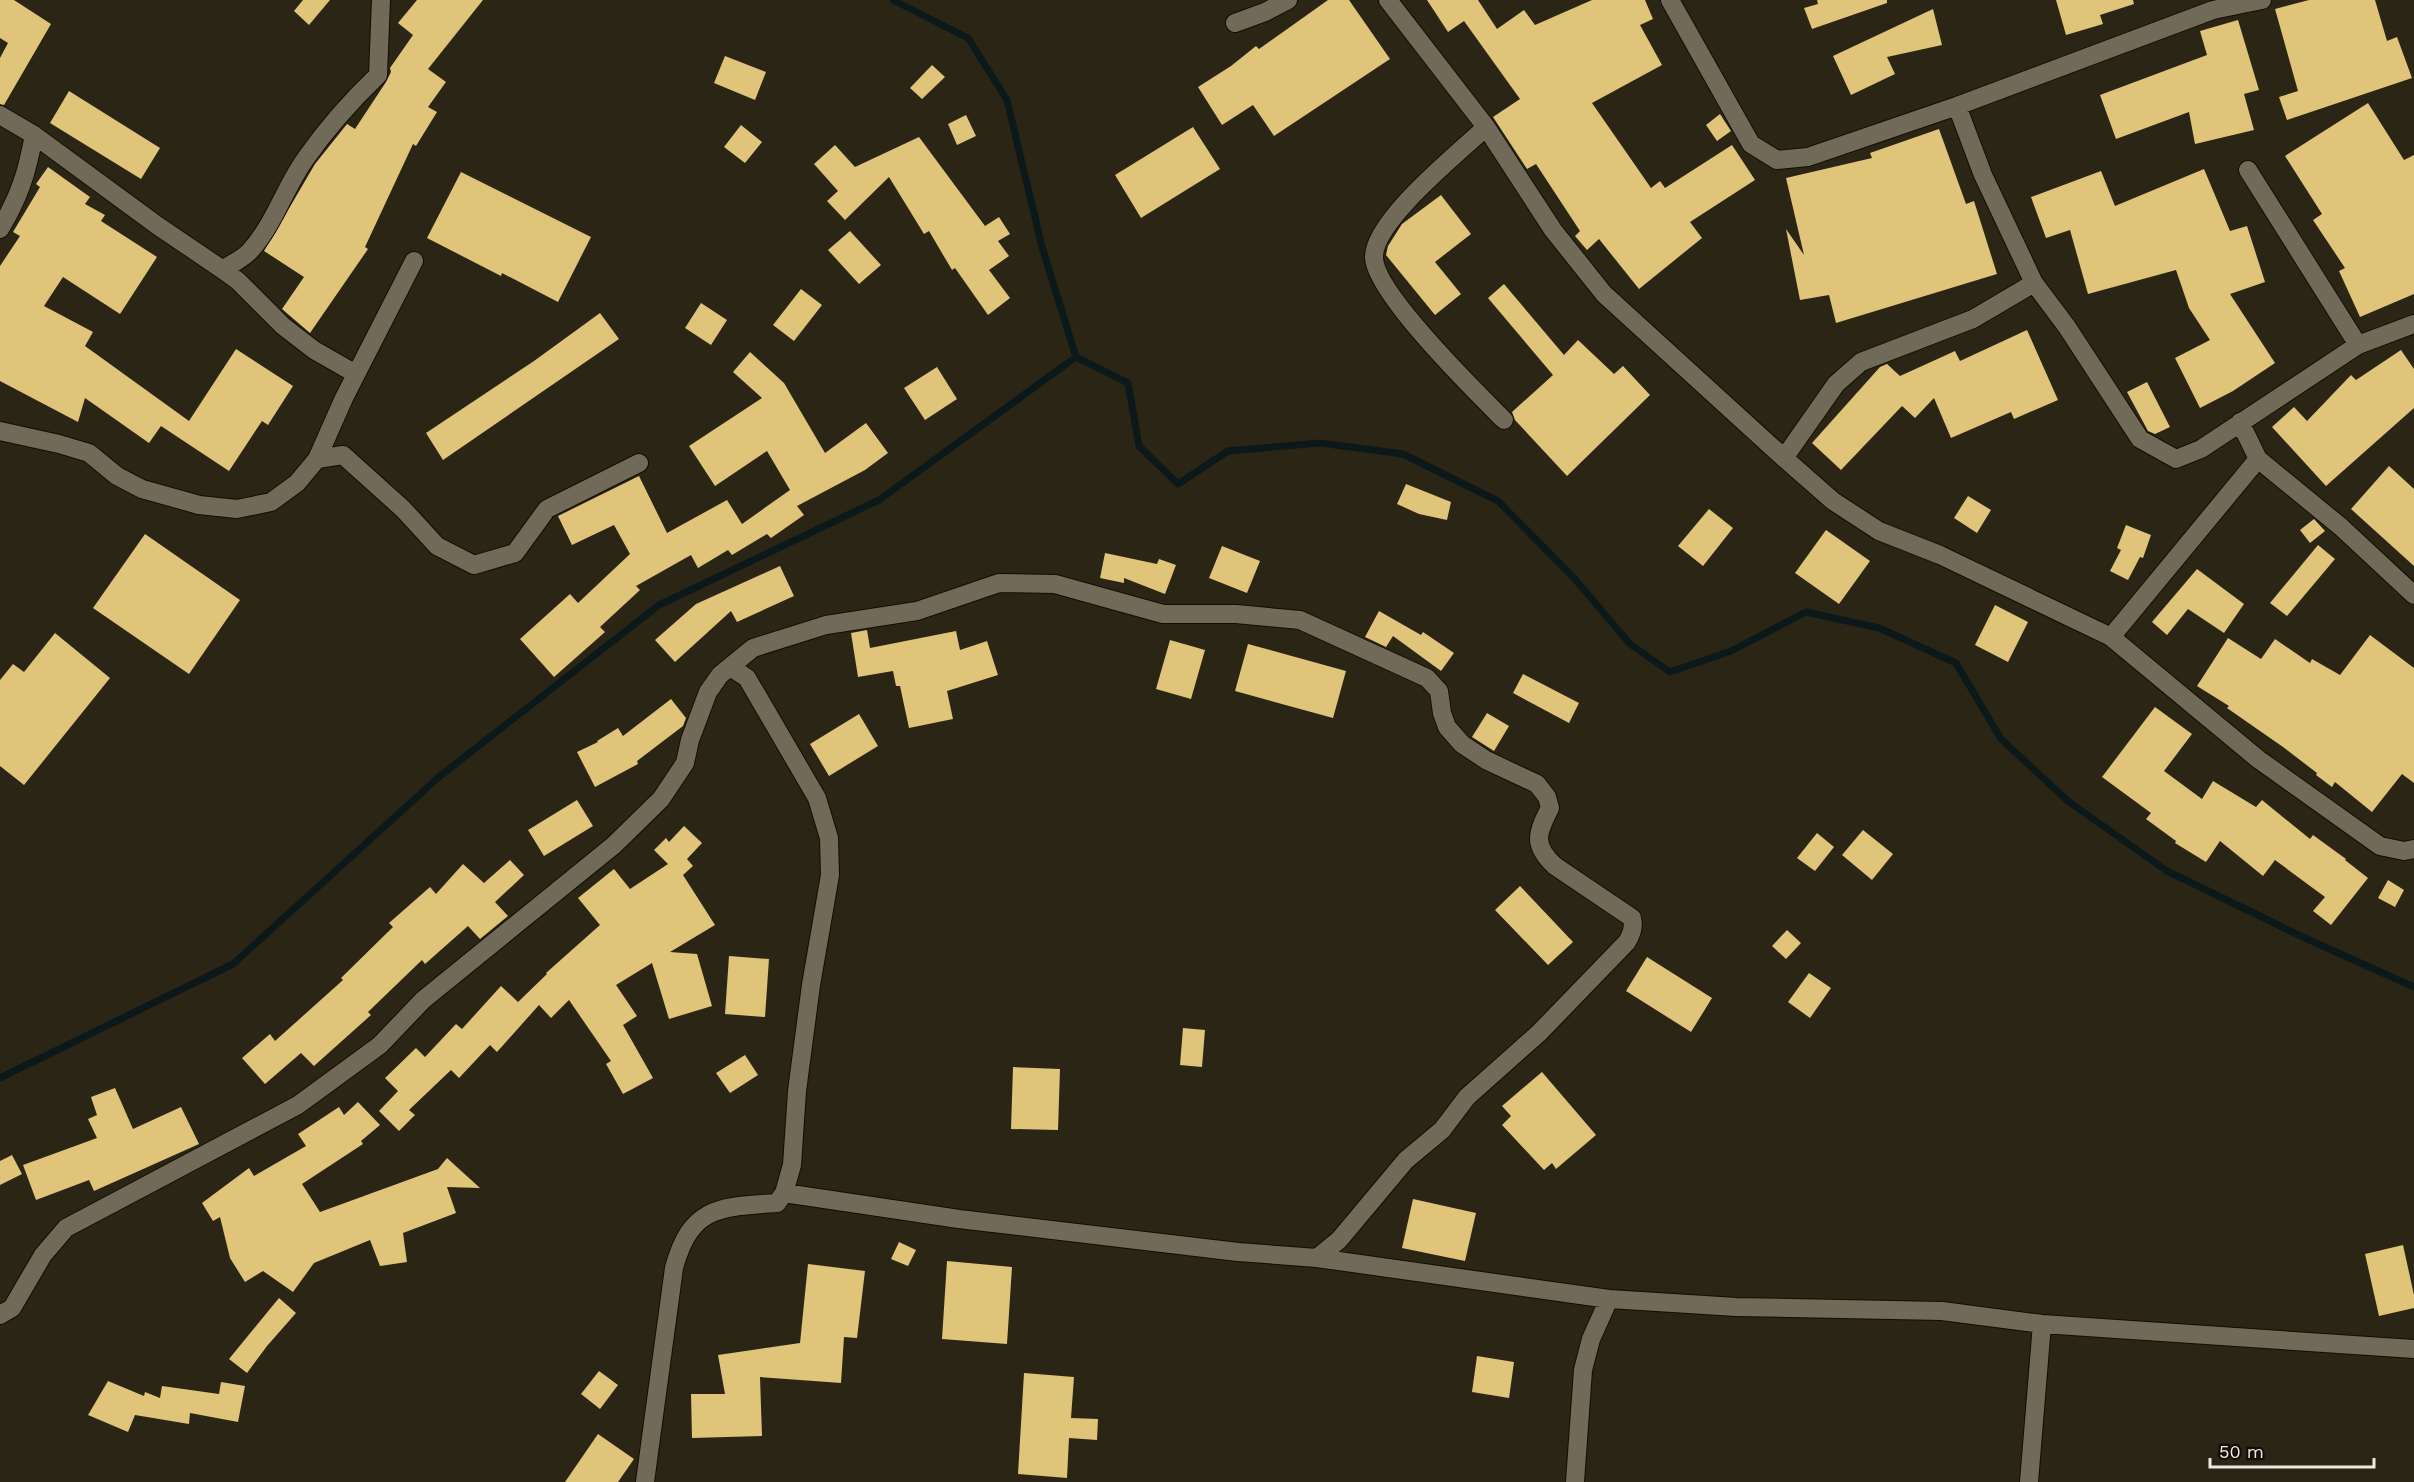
<svg xmlns="http://www.w3.org/2000/svg" width="2414" height="1482" font-family="'Work Sans',sans-serif">
  <rect width="100%" height="100%" fill="#2b2515"/>
  <g fill="none" stroke-linecap="round" stroke-linejoin="round">
    <path stroke="#0b191a" stroke-width="7" d="M893 0 968 38 1007 100 1042 247 1076 357 1128 383 1139 446 1178 484 1228 451 1320 443 1403 454 1498 501 1574 578 1630 644 1670 672 1731 651 1806 612 1879 628 1956 663 2001 739 2069 802 2167 871 2305 938 2414 987
      M0 1078 233 964 440 776 659 605 879 500 1076 357"/>
  </g>
  <path fill="#dfc479" d="M0 0H14L51 24 4 105 0 104V58L8 43 0 38Z
    M303 0H330L309 25 294 11Z
    M417 0H483L428 69 446 82 428 107 437 112 416 146 413 144 365 247 368 249 310 333 282 309 304 277 264 251 315 164 347 124 355 129 386 82 391 72 390 68 413 35 398 23Z
    M1328 0H1349L1390 59 1274 136 1253 105 1222 125 1198 87 1231 66 1256 46 1259 49Z
    M1427 0H1478L1497 29 1524 10 1535 25 1592 0H1645L1653 19 1640 25 1662 65 1592 103 1651 188 1660 181 1665 188 1732 145 1755 180 1690 222 1702 238 1639 289 1599 239 1587 250 1575 236 1580 231 1536 164 1527 169 1493 117 1520 99 1464 21 1448 32Z
    M1817 0H1887V3L1812 29 1804 8 1818 4Z
    M2056 0H2133L2134 4 2100 15 2103 24 2066 35Z
    M2309 0H2375L2387 41 2397 37 2412 78 2287 120 2279 97 2298 91 2275 9Z
    M1933 9 1942 45 1887 57 1895 74 1851 95 1833 56Z
    M2238 20 2259 90 2244 94 2254 130 2195 144 2189 112 2116 139 2100 95 2207 55 2200 31Z
    M725 56 766 72 755 100 714 83Z
    M932 65 945 77 922 99 910 88Z
    M69 91 160 148 141 179 50 123Z
    M2368 103 2404 160 2414 155V294L2360 317 2339 271 2345 268 2313 220 2322 214 2285 156Z
    M1720 114 1731 131 1717 141 1706 125Z
    M966 115 976 136 957 145 948 124Z
    M741 125 762 142 745 163 724 147Z
    M1193 127 1220 169 1141 218 1115 175Z
    M1939 129 1966 204 1974 201 1997 274 1836 323 1829 295 1800 300 1786 229 1804 255 1786 178 1872 158 1870 153Z
    M919 137 985 226 999 217 1010 234 998 241 1009 256 989 270 1010 298 988 315 955 268 952 270 929 231 924 234 889 177 845 220 827 201 838 191 814 164 835 145 855 167Z
    M48 167 90 197 85 204 105 215 101 221 157 257 120 314 63 277 44 306 93 332 85 346 189 421 236 349 293 386 268 425 262 421 229 471 161 426 149 443 85 398 78 422 0 381V266L20 236 13 232 40 187 36 184Z
    M2204 169 2230 231 2247 226 2265 282 2230 294 2275 363 2233 391 2200 408 2175 358 2210 340 2189 308 2176 270 2088 294 2070 230 2046 238 2031 197 2101 171 2115 206Z
    M461 172 591 237 558 302 502 273 501 276 427 238Z
    M1441 195 1471 234 1435 262 1461 294 1435 315 1386 255 1388 246 1402 224Z
    M850 231 881 265 859 284 828 250Z
    M1504 284 1564 355 1578 340 1614 374 1623 366 1650 395 1567 476 1515 420 1512 412 1553 375 1488 298Z
    M801 289 822 305 794 341 773 325Z
    M701 303 727 320 711 345 685 328Z
    M600 313 619 339 443 460 426 433 534 361Z
    M2027 330 2058 400 2014 419 2011 412 1951 438 1934 398 1915 418 1902 406 1841 470 1812 443 1880 367 1887 364 1900 376 1955 351 1960 361Z
    M2401 350 2414 369V408L2326 486 2272 427 2294 407 2307 421 2351 375 2356 380Z
    M750 352 784 383 825 453 866 423 888 453 865 470 797 506 804 515 771 538 767 534 732 555 728 550 698 568 691 555 636 586 640 590 600 627 605 632 554 677 520 639 570 594 578 603 630 554 614 525 572 545 558 516 639 476 667 533 727 500 742 524 790 490 767 451 715 486 689 446 762 398 733 372Z
    M937 367 957 399 925 420 904 388Z
    M2147 382 2170 427 2155 434 2148 431 2127 392Z
    M2389 466 2414 489V566L2351 509Z
    M1406 484 1451 502 1447 520 1419 514 1397 504Z
    M1968 496 1991 510 1977 533 1954 518Z
    M1709 509 1733 528 1703 566 1678 546Z
    M2314 519 2325 531 2310 543 2300 530Z
    M2126 525 2151 535 2143 558 2140 557 2128 580 2110 571 2121 550 2117 548Z
    M1826 530 1870 561 1839 604 1795 573Z
    M145 534 240 600 189 674 93 608Z
    M2318 545 2335 559 2287 616 2270 603Z
    M1222 546 1260 561 1247 593 1209 578Z
    M1105 553 1157 564 1159 559 1176 565 1165 594 1124 578V583L1100 578Z
    M780 566 794 596 737 622 731 611 675 662 655 640 696 604Z
    M2197 569 2244 604 2224 633 2188 609 2167 635 2152 622Z
    M1995 605 2028 622 2008 662 1975 645Z
    M1379 611 1421 635 1423 632 1454 653 1441 671 1393 636 1386 647 1365 637Z
    M867 630 870 648 956 631 960 650 987 641 998 675 947 691 953 719 909 728 900 686H896L893 671 858 677 851 633Z
    M55 633 110 678 24 785 0 766V680L13 664 24 672Z
    M2370 635 2414 668V783L2402 774 2372 812 2335 782 2332 787 2316 775 2317 773 2283 747 2227 708 2229 706 2197 686 2228 638 2261 659 2275 639 2310 663 2312 659 2340 675Z
    M1170 640 1205 650 1191 699 1156 689Z
    M1248 644 1346 671 1333 718 1235 691Z
    M1523 674 1579 703 1569 723 1513 693Z
    M671 699 686 718 683 726 637 761 638 764 595 787 577 752 598 742 597 741 618 728 623 736Z
    M2155 707 2192 734 2164 771 2202 799 2213 781 2256 807 2262 800 2310 839 2313 835 2346 859 2345 860 2368 878 2331 925 2313 911 2325 897 2275 860 2263 876 2220 841 2206 862 2175 843 2176 841 2146 819 2151 813 2102 777Z
    M1487 713 1509 726 1494 751 1472 737Z
    M859 714 878 746 829 776 810 744Z
    M577 800 593 826 544 856 528 830Z
    M684 826 702 843 687 859 693 866 683 875 715 925 670 952 697 954 712 1006 669 1019 652 963 616 985 637 1016 623 1025 653 1078 623 1094 606 1064 611 1061 569 1000 551 1018 539 1005 497 1052 490 1045 459 1078 451 1070 409 1110 415 1115 399 1131 379 1111 398 1091 385 1078 416 1048 425 1057 456 1024 462 1029 501 986 518 1002 547 974 546 973 600 925 578 898 614 869 630 889 668 864 654 850 666 838 669 842Z
    M1863 830 1893 854 1872 880 1842 855Z
    M1817 833 1834 847 1815 871 1797 858Z
    M510 860 524 875 495 902 508 916 480 939 468 926 425 964 422 960 368 1012 371 1015 314 1066 301 1053 265 1084 242 1058 270 1034 275 1041 343 980 341 978 393 927 389 923 430 887 436 894 463 864 484 883Z
    M2388 880 2404 890 2395 907 2378 898Z
    M1520 886 1573 942 1548 965 1495 910Z
    M1787 930 1801 943 1786 959 1772 946Z
    M729 956 769 959 765 1017 725 1014Z
    M1647 957 1712 998 1691 1032 1626 991Z
    M1809 973 1831 988 1810 1018 1788 1002Z
    M1183 1028 1205 1030 1202 1067 1180 1065Z
    M745 1055 758 1075 730 1093 716 1073Z
    M1013 1067 1060 1069 1058 1130 1011 1129Z
    M1542 1072 1596 1135 1556 1169 1552 1163 1544 1170 1502 1125 1511 1116 1502 1106Z
    M115 1088 133 1129 181 1107 199 1144 94 1191 89 1180 36 1200 23 1165 97 1138 88 1119 97 1115 91 1097Z
    M358 1102 380 1125 361 1141 363 1144 302 1184 320 1212 438 1169 447 1158 480 1188 447 1187 456 1213 403 1233 407 1262 380 1266 370 1240 314 1263 293 1292 263 1271 245 1282 230 1258 220 1217 213 1221 202 1203 249 1168 254 1176 306 1146 298 1134 339 1107 344 1115Z
    M12 1155 22 1174 0 1185V1161Z
    M1413 1199 1476 1213 1465 1261 1402 1248Z
    M899 1242 916 1250 908 1266 891 1259Z
    M2403 1245 2414 1295V1308L2379 1316 2365 1254Z
    M947 1261 1012 1267 1007 1344 942 1339Z
    M808 1264 865 1271 857 1338 844 1337 841 1383 760 1377 762 1436 692 1438 691 1394H725L718 1355 800 1343Z
    M279 1298 296 1313 267 1346 247 1373 229 1359Z
    M1477 1356 1514 1362 1509 1398 1472 1392Z
    M599 1371 618 1385 600 1409 581 1394Z
    M1024 1373 1074 1377 1071 1418 1098 1419 1097 1440 1069 1438 1067 1478 1018 1474Z
    M108 1381 144 1396 145 1392 160 1398 162 1386 219 1394 221 1382 245 1386 238 1422 190 1413 189 1424 135 1415 128 1432 88 1415Z
    M598 1434 634 1459 618 1482H565Z"/>
  <g fill="none" stroke-linecap="round" stroke-linejoin="round">
    <g stroke="#130e02" stroke-width="20">
      <path id="minor" d="M1388 0 1486 127 1553 230 1604 294 1784 458 1833 501 1879 531 1940 555 2111 637
        M1670 0 1751 144 1777 160 1808 157 1957 106 2213 10 2262 0
        M1235 23 1265 12 1288 0
        M1957 106 1983 175 2034 283 2067 327 2140 439 2176 459 2201 449 2358 345 2414 324
        M0 115 34 135 158 226 223 270 238 281 283 326 314 350 356 374
        M1486 127C1459 153 1374 220 1374 257 1374 292 1477 393 1504 420
        M2248 170 2358 345
        M0 229C20 196 27 172 34 135
        M223 270C231 264 242 259 249 252 274 225 285 187 306 158 327 128 352 100 378 75L381 0
        M2240 422 2258 459 2341 527 2414 595
        M0 431 59 444 89 453 117 476 142 489 199 505 237 509 271 502 297 483 317 459 344 398 414 261
        M1784 458 1836 384 1861 362 1973 319 2034 283
        M317 459 343 455 403 509 437 546 474 565 515 553 547 509 639 463
        M2258 459 2111 637 2258 759 2380 846 2404 851 2414 849
        M726 670 753 648 826 625 917 611 999 583 1055 584 1163 614H1236L1300 620 1427 678 1439 691 1442 713 1447 727 1462 744 1486 760 1537 784 1547 797 1550 808C1537 833 1532 845 1555 866L1632 918C1634 927 1632 933 1627 942L1539 1033 1467 1097 1442 1130 1406 1160 1339 1240 1317 1258
        M0 1315 12 1308 43 1255 66 1228 298 1105 380 1045 423 1000 614 845 661 799 685 763 690 740 708 692 720 675 726 670 732 668 747 678 817 798 829 838 830 875 811 985 797 1091 792 1165 784 1193
        M645 1482 674 1268C691 1206 719 1207 777 1203L784 1193 959 1219 1238 1252 1317 1258 1609 1299 1736 1307 1942 1311 2042 1324 2414 1349
        M1575 1482 1583 1370 1591 1339 1609 1299
        M2029 1482 2042 1324"/>
    </g>
    <use href="#minor" stroke="#716a58" stroke-width="18"/>
  </g>
  <path d="M2210 1458v9h164v-9" fill="none" stroke="#eeeae0" stroke-width="3"/>
  <text x="2219" y="1458" font-size="18" fill="#eeeae0" stroke="#110e08" stroke-width="4.5" paint-order="stroke">50 m</text>
</svg>
